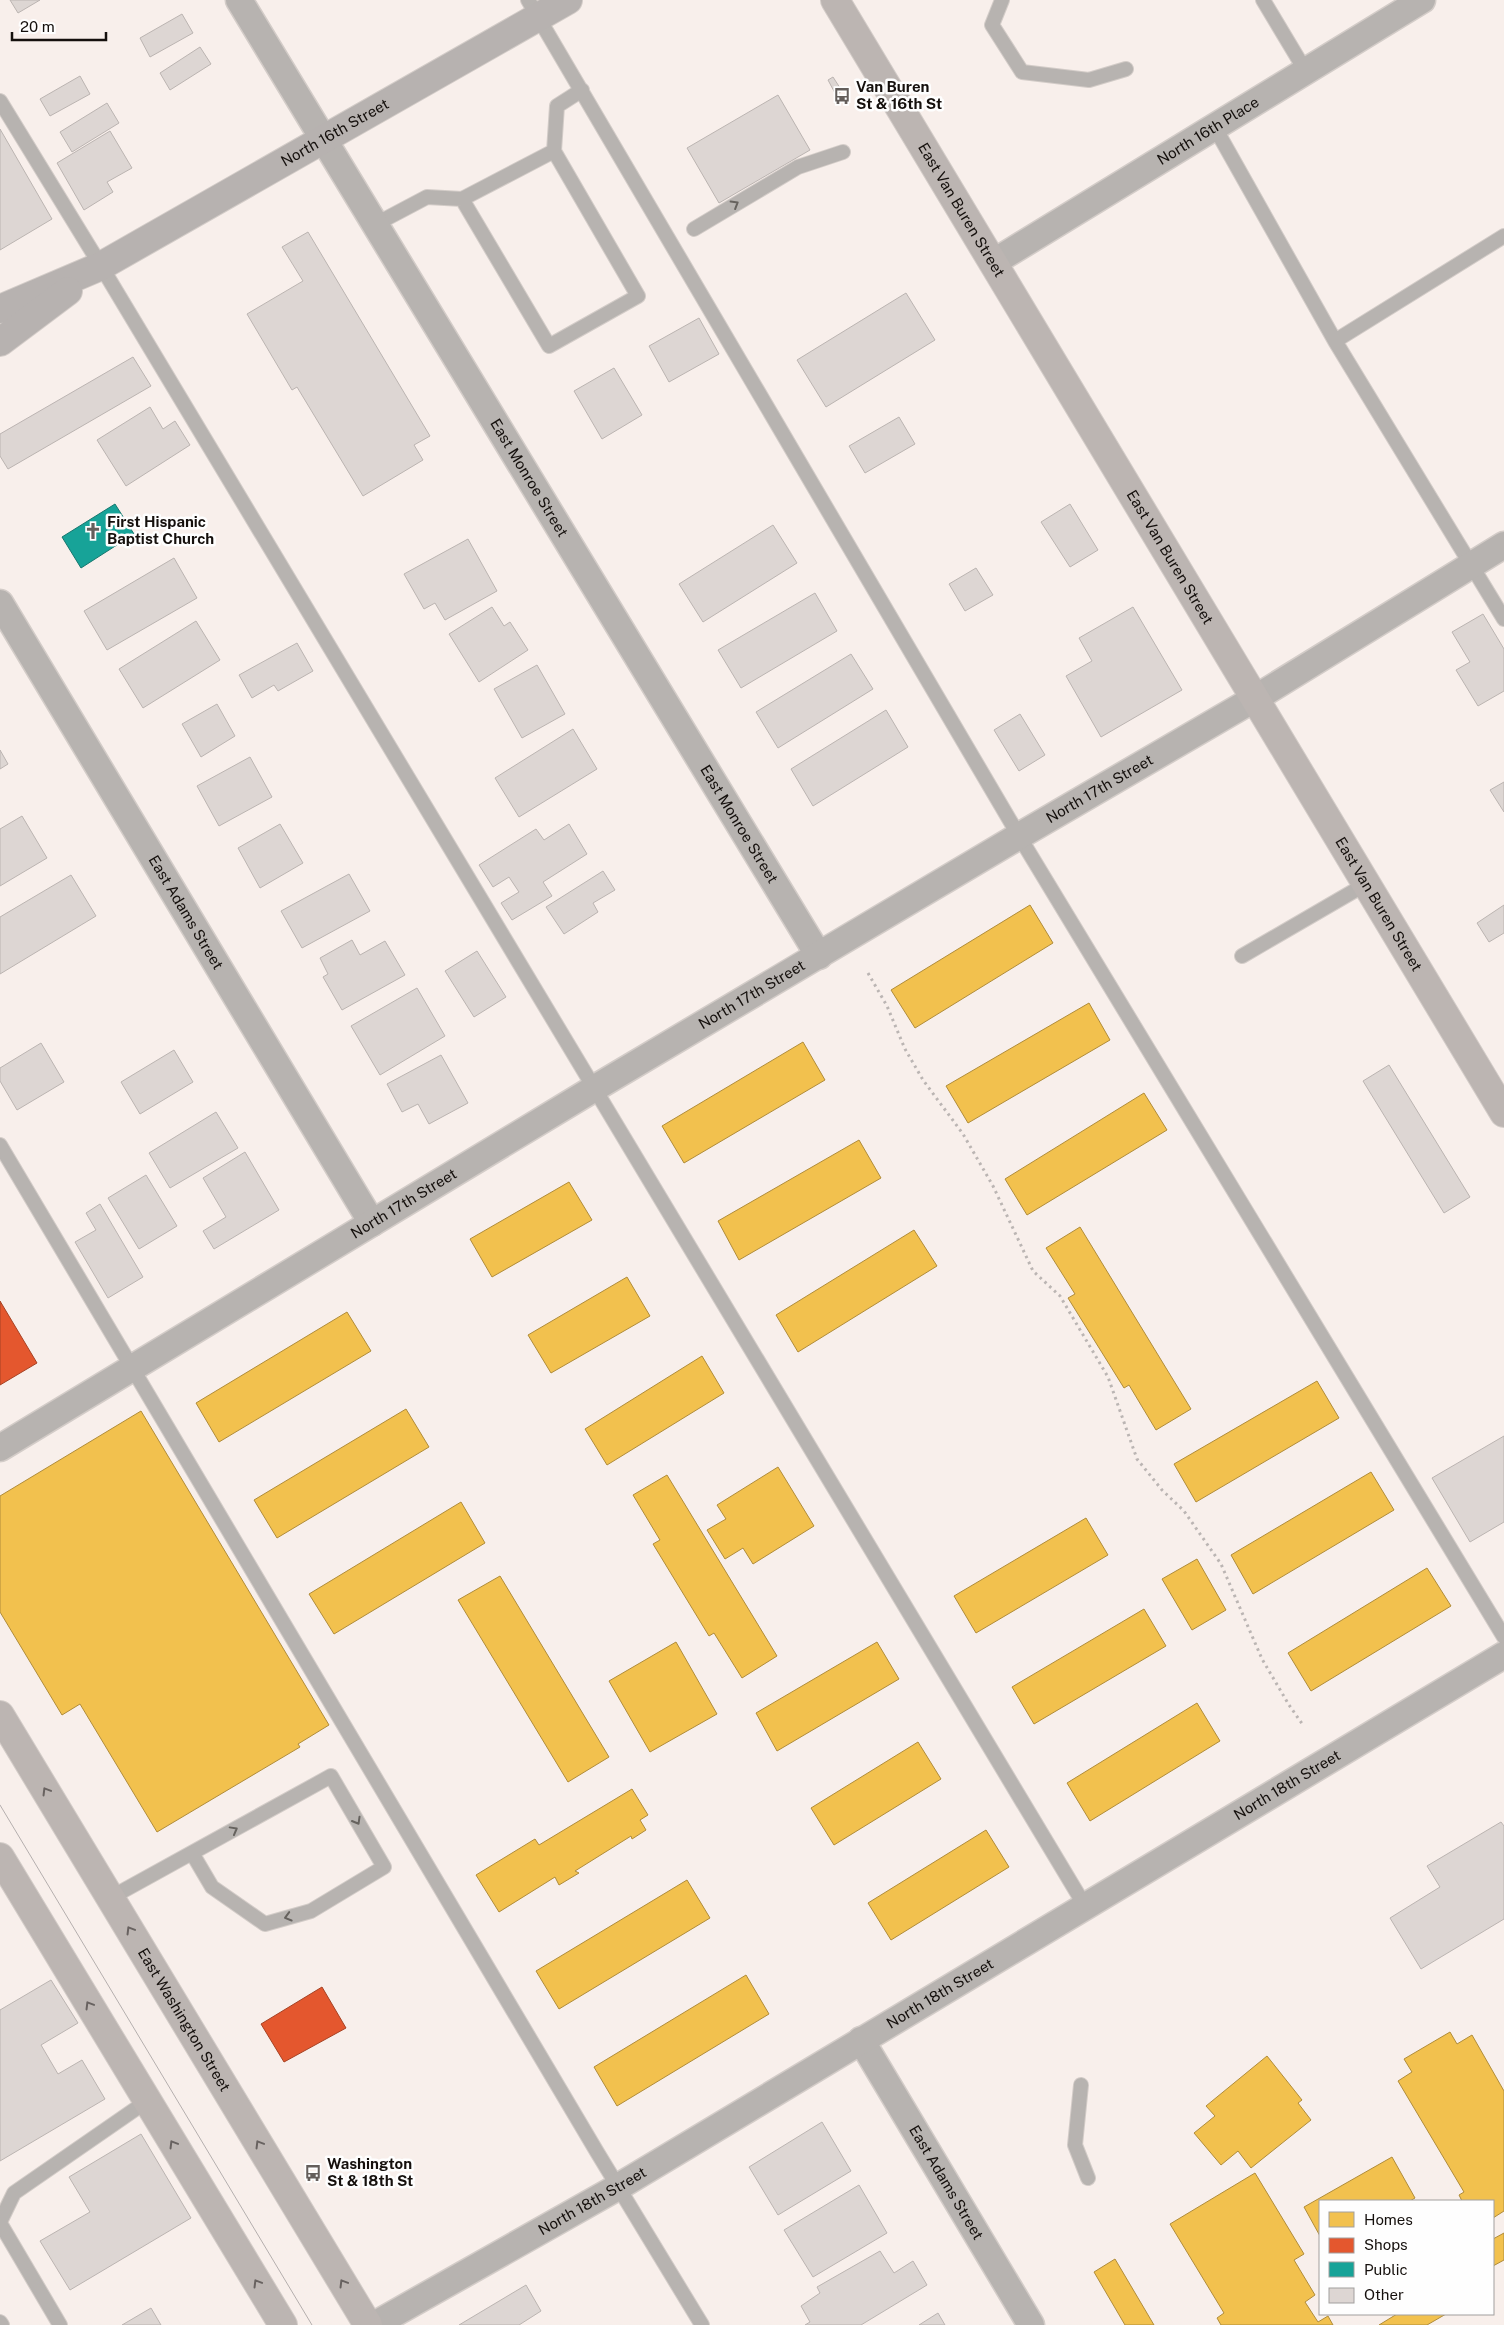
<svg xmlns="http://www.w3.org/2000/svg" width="1504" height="2325" font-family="'Public Sans',sans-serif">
  <rect width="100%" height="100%" fill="#f8efeb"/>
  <path fill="#f2c14e" stroke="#b08c3a" d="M1030 905 1053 943 915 1028 891 990Z
    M1089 1003 1110 1040 968 1123 946 1086Z
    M803 1042 825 1080 684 1163 662 1126Z
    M1144 1093 1167 1130 1027 1215 1005 1179Z
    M859 1140 881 1178 739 1260 718 1221Z
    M569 1182 592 1220 492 1277 470 1239Z
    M1080 1227 1191 1409 1156 1430 1129 1385 1124 1388 1068 1298 1075 1294 1046 1248Z
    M914 1230 937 1266 798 1352 776 1315Z
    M627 1277 650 1316 551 1373 528 1335Z
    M347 1312 371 1351 219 1442 196 1403Z
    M702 1356 724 1393 607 1465 585 1429Z
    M1317 1381 1339 1418 1196 1502 1174 1464Z
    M406 1409 429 1447 277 1538 254 1500Z
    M141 1411 329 1725 298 1744 300 1747 157 1832 80 1704 62 1715 0 1612V1496Z
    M778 1467 814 1526 753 1564 743 1548 725 1559 707 1530 726 1519 717 1505Z
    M1371 1472 1394 1510 1253 1594 1231 1555Z
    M667 1475 777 1656 742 1678 714 1633 709 1636 653 1544 660 1540 633 1495Z
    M461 1502 485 1543 334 1634 309 1594Z
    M1086 1518 1108 1555 976 1633 954 1596Z
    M1197 1559 1226 1610 1192 1630 1162 1579Z
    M1427 1568 1451 1606 1311 1691 1288 1653Z
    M500 1576 609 1757 568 1782 458 1600Z
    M1144 1609 1166 1646 1034 1724 1012 1687Z
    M676 1642 717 1714 650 1752 609 1681Z
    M877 1642 899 1679 777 1751 756 1713Z
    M1197 1703 1220 1741 1090 1821 1067 1783Z
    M918 1742 941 1779 834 1845 811 1808Z
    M632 1789 648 1815 640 1820 646 1830 632 1839 631 1836 575 1871 579 1873 559 1885 555 1877 499 1912 476 1875 535 1839 539 1845Z
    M986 1830 1009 1867 891 1940 868 1903Z
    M687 1880 710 1918 559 2009 536 1971Z
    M746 1975 769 2014 617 2106 594 2067Z
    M1450 2032 1457 2044 1472 2035 1504 2091V2211L1493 2218V2201H1462L1459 2195 1464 2192 1398 2081 1412 2072 1404 2059Z
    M1267 2056 1302 2100 1298 2103 1311 2120 1251 2168 1238 2151 1221 2165 1194 2133 1215 2116 1206 2106Z
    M1392 2157 1415 2198 1410 2201H1320V2236L1304 2207Z
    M1255 2173 1304 2254 1294 2260 1315 2295 1305 2302 1318 2322 1328 2316 1333 2325H1221L1217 2318 1224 2313 1170 2224Z
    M1504 2233V2260L1493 2266V2239Z
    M1115 2259 1154 2325H1125L1094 2272Z
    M1397 2314H1446L1427 2325H1379Z"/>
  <path fill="#e4572e" stroke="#a64224" d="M0 1301 37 1363 0 1385Z
    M322 1987 346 2028 284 2062 261 2024Z"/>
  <path fill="#17a398" stroke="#16776e" d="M115 504 134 534 81 568 62 537Z"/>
  <path fill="#ddd6d3" stroke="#bbb4b1" d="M10 0H40L18 13Z
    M182 14 193 33 150 57 140 38Z
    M200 47 211 64 170 90 160 73Z
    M80 76 90 94 50 116 40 99Z
    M833 77 842 91 836 95 828 80Z
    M778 95 810 150 719 203 687 148Z
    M107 103 119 123 72 152 60 132Z
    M0 129 52 219 0 250Z
    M110 131 132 168 107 182 113 192 84 210 57 163Z
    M308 232 430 436 414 445 423 460 363 496 297 387 292 390 247 314 303 281 282 247Z
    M906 293 935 340 826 407 797 360Z
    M699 318 719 354 669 382 649 346Z
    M133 357 151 386 8 469 0 456V434Z
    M614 368 642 415 602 439 574 391Z
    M150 407 163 429 175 421 190 445 126 486 97 440Z
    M899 417 915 444 865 473 849 446Z
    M1070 504 1098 550 1070 567 1041 522Z
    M773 525 797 563 703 622 679 584Z
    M468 539 497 591 445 620 435 603 424 609 404 574Z
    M174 558 197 598 107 650 84 611Z
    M976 568 993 595 965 611 949 584Z
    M815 593 837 631 741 688 718 650Z
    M492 607 504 626 510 622 528 650 479 682 449 634Z
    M1133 607 1182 690 1101 737 1066 676 1092 661 1079 638Z
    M1483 614 1504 649V691L1478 706 1456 670 1470 662 1452 632Z
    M196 621 220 660 143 708 119 669Z
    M297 643 313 671 278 691 274 685 252 698 239 675Z
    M851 654 873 689 778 748 756 712Z
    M537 665 565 714 522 738 494 689Z
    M217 704 235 736 201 757 182 724Z
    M886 710 908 747 813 806 791 769Z
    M1020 714 1045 755 1019 771 994 730Z
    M573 729 597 769 519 817 495 778Z
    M0 750 8 764 0 769Z
    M250 757 272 797 219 826 197 786Z
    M1504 782V812L1490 790Z
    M22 816 47 858 0 886V829Z
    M280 824 303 863 260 888 238 848Z
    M569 824 587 854 543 882 552 896 512 920 501 903 519 892 509 877 493 887 479 865 536 829 544 840Z
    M603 871 615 890 593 903 598 912 564 934 546 907Z
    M349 874 370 911 302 948 281 911Z
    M71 875 96 916 0 974V917Z
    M1504 905V933L1489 942 1477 923Z
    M352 940 360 955 385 941 405 975 342 1010 323 977 328 974 320 958Z
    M477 951 506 997 474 1017 445 971Z
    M417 988 445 1036 380 1075 351 1026Z
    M41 1043 64 1082 17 1110 0 1081V1068Z
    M174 1050 193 1082 140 1114 121 1082Z
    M441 1055 468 1103 429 1124 418 1104 402 1112 387 1084Z
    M1389 1065 1470 1197 1444 1213 1363 1081Z
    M216 1112 238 1148 170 1188 149 1153Z
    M245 1152 279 1210 214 1249 203 1231 226 1217 203 1178Z
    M146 1175 177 1226 139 1249 108 1198Z
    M100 1204 143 1277 108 1298 75 1242 96 1230 86 1213Z
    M1504 1436V1522L1470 1542 1432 1478Z
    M1501 1822 1504 1826V1919L1421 1969 1390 1918 1440 1887 1427 1866Z
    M51 1980 78 2023 41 2045 58 2074 82 2060 105 2099 0 2161V2010Z
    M822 2122 851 2171 778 2215 749 2167Z
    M141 2134 191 2218 70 2290 40 2241 90 2212 69 2177Z
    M859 2185 887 2233 813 2277 784 2230Z
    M880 2251 894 2273 913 2261 927 2285 861 2325H805L810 2322 801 2306 820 2293 817 2287Z
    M526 2285 541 2311 519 2325H459Z
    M151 2308 161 2325H122Z
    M938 2313 945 2325H919Z"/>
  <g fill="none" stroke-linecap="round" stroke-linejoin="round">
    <g stroke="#d3ccc8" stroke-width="16">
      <path id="lane" d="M528 0 1019 836 1504 1637
        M1002 0 992 25 1022 72 1089 80 1126 69
        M1263 0 1305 70
        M0 101 101 266 1085 1906
        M1214 126 1335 341 1504 619
        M462 199 549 346 638 296 554 151 557 106 582 90
        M376 224 427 197 462 199 554 151
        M694 229 798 167 843 152
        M1335 341 1504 236
        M1242 956 1366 884
        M0 1145 597 2152 702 2325
        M110 1898 331 1776 384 1867 311 1911 265 1924 212 1887 192 1853
        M1081 2085 1075 2145 1088 2178
        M0 2222 14 2193 147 2101
        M0 2223 60 2325
        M0 2322 2 2325"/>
    </g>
    <g stroke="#d3ccc8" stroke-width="29">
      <g id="street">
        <path id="s1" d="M239 0 819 956"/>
        <path id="s2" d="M994 262 1422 0"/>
        <path id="s3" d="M0 603 372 1223"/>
        <path id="s4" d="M0 1448 595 1088 1019 836 1254 699 1504 545"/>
        <path id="s5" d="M861 2040 1031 2325"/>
        <path id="s6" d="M374 2325 618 2187 1504 1655"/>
      </g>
    </g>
    <g stroke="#d3ccc8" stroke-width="30">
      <g id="secondary">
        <path id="s7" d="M0 309 101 266 568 0"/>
        <path d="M0 342 68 291"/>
      </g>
    </g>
    <g stroke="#d3ccc8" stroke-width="30">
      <g id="primary">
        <path id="s8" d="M835 0 1504 1113"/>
        <path id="s9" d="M0 1715 368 2325"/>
        <path d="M0 1857 283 2325"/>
      </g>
    </g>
    <path stroke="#bbb5b3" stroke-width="3" stroke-dasharray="2.5 4" stroke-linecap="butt" d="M868 973 887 1006 905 1049 923 1080 963 1134 993 1186 1033 1271 1060 1296 1108 1377 1137 1459 1162 1490 1184 1511 1221 1564 1262 1659 1289 1705 1303 1725"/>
    <use href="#lane" stroke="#b7b3b0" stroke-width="14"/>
    <use href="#street" stroke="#b7b3b0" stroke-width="26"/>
    <use href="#secondary" stroke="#b7b2b0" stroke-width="28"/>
    <use href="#primary" stroke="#bcb5b2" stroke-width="28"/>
    <path stroke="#b5afae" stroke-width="1" d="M0 1805 312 2325"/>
  </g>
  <defs><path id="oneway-chevron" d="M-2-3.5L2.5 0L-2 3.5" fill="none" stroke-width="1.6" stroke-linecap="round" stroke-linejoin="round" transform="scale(1.25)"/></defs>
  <g stroke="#66625e">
    <use href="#oneway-chevron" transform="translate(735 204) rotate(-31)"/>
    <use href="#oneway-chevron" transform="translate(357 1821) rotate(60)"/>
    <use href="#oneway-chevron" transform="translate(234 1830) rotate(-29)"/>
    <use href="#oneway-chevron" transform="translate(288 1917) rotate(164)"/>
  </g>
  <g stroke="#686260">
    <use href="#oneway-chevron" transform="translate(46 1791) rotate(-121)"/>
    <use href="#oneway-chevron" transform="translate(130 1930) rotate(-121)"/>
    <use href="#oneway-chevron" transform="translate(89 2005) rotate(-121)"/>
    <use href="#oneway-chevron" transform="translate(173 2144) rotate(-121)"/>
    <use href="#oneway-chevron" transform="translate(259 2144) rotate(-121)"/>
    <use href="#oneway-chevron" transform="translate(257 2283) rotate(-121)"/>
    <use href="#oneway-chevron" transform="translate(343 2283) rotate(-121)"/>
  </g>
  <defs>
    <g id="bus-bare" transform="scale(1.35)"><path d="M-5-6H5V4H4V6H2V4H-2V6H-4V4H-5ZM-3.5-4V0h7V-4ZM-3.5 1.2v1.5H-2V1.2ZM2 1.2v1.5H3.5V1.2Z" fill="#645e5b" stroke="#fefefe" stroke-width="2.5" paint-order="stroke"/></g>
    <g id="church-bare" transform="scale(1.35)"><path d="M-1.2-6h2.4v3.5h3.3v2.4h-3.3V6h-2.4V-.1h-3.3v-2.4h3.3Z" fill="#645e5b" stroke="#fefefe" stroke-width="2.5" paint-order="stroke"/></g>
  </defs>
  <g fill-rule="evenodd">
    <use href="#bus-bare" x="842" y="96"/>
    <use href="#church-bare" x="93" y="531"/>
    <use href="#bus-bare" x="313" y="2173"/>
  </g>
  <g text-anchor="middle" stroke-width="5" stroke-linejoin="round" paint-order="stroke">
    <g font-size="15" font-weight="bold" fill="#15100d" stroke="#fefefe" text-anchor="start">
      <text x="856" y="92">Van Buren<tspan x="856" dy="17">St &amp; 16th St</tspan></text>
      <text x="107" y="527">First Hispanic<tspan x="107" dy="17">Baptist Church</tspan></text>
      <text x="327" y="2169">Washington<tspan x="327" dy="17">St &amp; 18th St</tspan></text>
    </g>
    <g font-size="15" fill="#15100d" stroke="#fefefe">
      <text dy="5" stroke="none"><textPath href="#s2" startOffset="251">North 16th Place</textPath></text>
      <text dy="5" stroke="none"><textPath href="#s7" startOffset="379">North 16th Street</textPath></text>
      <text dy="5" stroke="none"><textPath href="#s8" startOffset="245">East Van Buren Street</textPath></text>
      <text dy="5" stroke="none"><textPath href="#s1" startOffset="559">East Monroe Street</textPath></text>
      <text dy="5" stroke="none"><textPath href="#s8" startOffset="650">East Van Buren Street</textPath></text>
      <text dy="5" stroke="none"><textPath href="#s4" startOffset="1282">North 17th Street</textPath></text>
      <text dy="5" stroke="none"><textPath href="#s1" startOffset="964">East Monroe Street</textPath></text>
      <text dy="5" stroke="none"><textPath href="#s8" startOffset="1055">East Van Buren Street</textPath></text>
      <text dy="5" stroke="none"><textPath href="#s3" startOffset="361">East Adams Street</textPath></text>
      <text dy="5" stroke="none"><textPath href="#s4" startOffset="878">North 17th Street</textPath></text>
      <text dy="5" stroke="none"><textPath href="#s4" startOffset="472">North 17th Street</textPath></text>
      <text dy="5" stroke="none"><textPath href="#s6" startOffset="1061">North 18th Street</textPath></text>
      <text dy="5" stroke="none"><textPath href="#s6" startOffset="656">North 18th Street</textPath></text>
      <text dy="5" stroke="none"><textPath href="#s9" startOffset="356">East Washington Street</textPath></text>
      <text dy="5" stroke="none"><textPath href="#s5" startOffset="166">East Adams Street</textPath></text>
      <text dy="5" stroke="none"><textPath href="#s6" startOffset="251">North 18th Street</textPath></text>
    </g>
  </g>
  <rect x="1319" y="2200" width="175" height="115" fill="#fefefe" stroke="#a19f9e"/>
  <rect x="1329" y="2212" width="25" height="15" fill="#f2c14e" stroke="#a19f9e"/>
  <text x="1364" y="2225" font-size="15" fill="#15100d">Homes</text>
  <rect x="1329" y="2238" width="25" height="15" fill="#e4572e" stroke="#a19f9e"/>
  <text x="1364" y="2250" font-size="15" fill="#15100d">Shops</text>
  <rect x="1329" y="2262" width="25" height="15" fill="#17a398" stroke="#a19f9e"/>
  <text x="1364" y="2275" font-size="15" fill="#15100d">Public</text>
  <rect x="1329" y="2288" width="25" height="15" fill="#ddd6d3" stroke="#a19f9e"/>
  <text x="1364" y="2300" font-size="15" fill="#15100d">Other</text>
  <path d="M12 32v8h94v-8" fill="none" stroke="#15100d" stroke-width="2.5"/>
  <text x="20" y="32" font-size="15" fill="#15100d" stroke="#fefefe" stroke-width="4" paint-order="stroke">20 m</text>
</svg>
